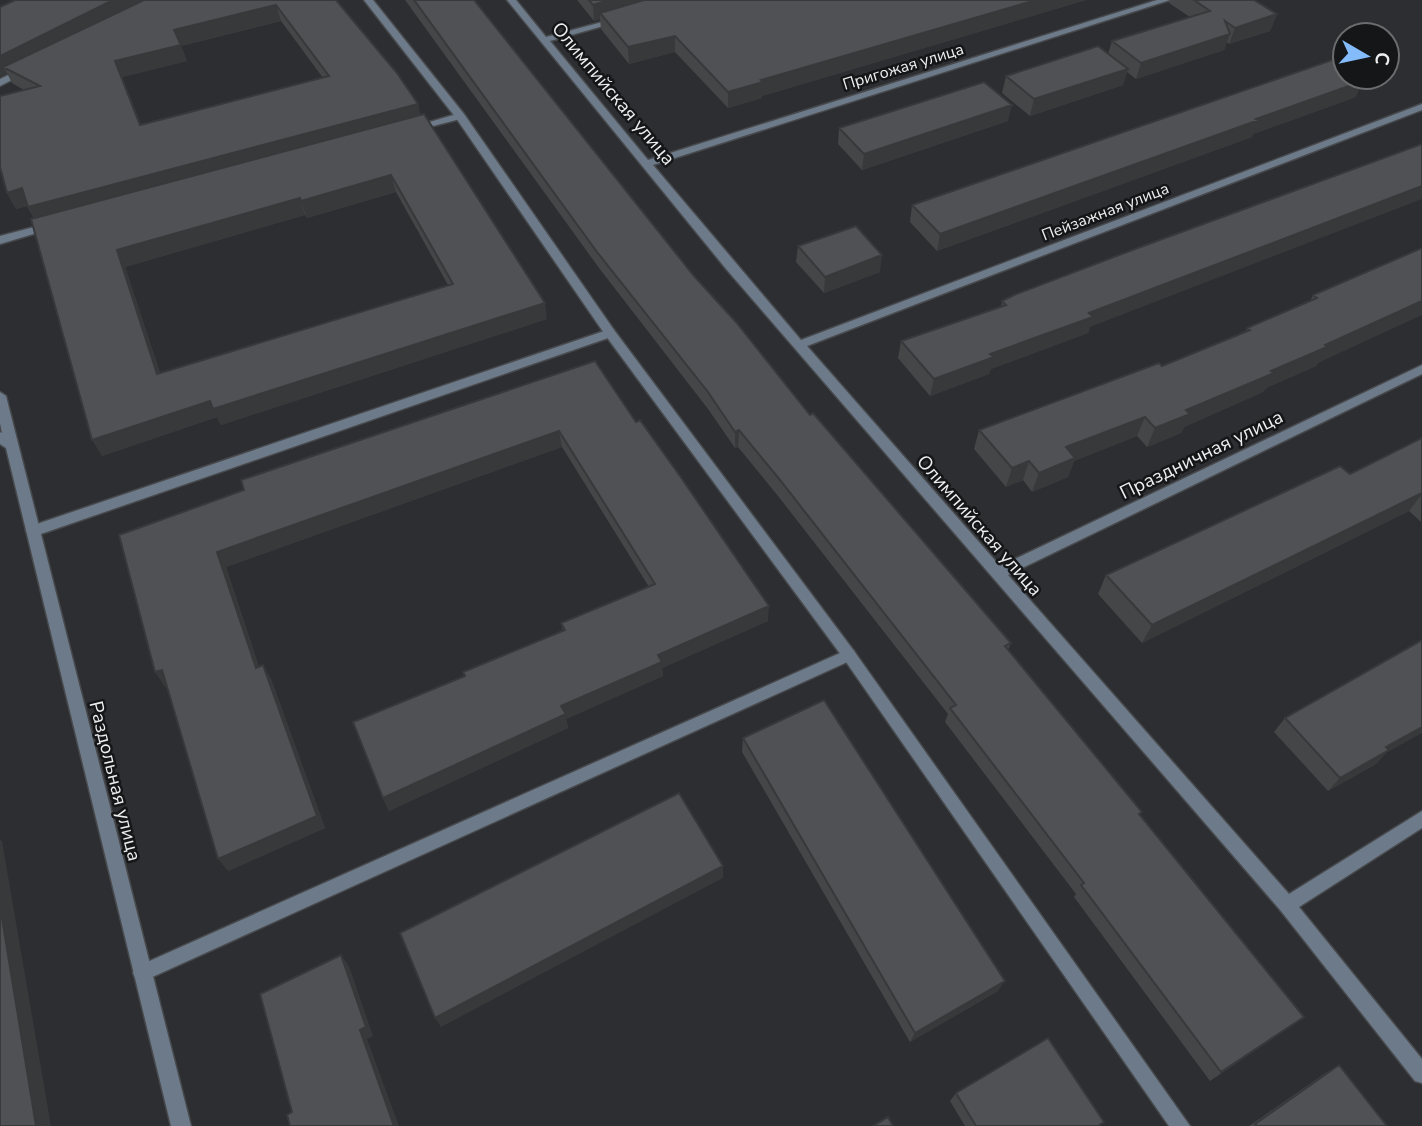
<svg xmlns="http://www.w3.org/2000/svg" width="1422" height="1126" font-family="'Nunito Sans',sans-serif">
  <rect width="100%" height="100%" fill="#2c2e31"/>
  <g fill="none" stroke-linecap="round" stroke-linejoin="round">
    <g stroke="#47494c" stroke-width="3">
      <path id="lane" d="M460 113 465 116 464 118 414 131 409 128Z
        M53 222 58 225 57 227 0 244V236Z
        M610 329 614 330V336L38 535 33 536 26 531 28 527Z
        M849 649 854 651 856 655 854 659 148 979 142 982 136 979 133 973 136 967Z"/>
    </g>
    <g stroke="#47494c" stroke-width="3">
      <path id="street" d="M364 0H373L464 114 614 330 854 651 1190 1126H1169L844 659 606 336 456 118Z
        M507 0H516L546 37 621 17V21L550 41 648 160 1157 0H1170L653 165 801 340 1422 104V110L807 346 1000 566 1422 365V374L1008 575 1289 894 1422 811V828L1299 907 1422 1059V1083L1415 1081 1281 911 727 270Z
        M23 68 31 70 0 86V79Z
        M0 392 6 396 191 1126H171L6 448 0 444V432L2 433 0 423Z"/>
    </g>
    <use href="#lane" fill="#6d7a89" fill-rule="evenodd"/>
    <use href="#street" fill="#6d7a89" fill-rule="evenodd"/>
  </g>
  <path fill="#444648" fill-rule="evenodd" d="M336 0 418 104 420 115 547 319 221 425 217 417 102 456 34 218 27 206 16 209 7 193 24 90 12 83 7 73 0 76V7ZM281 21 323 78 141 125 122 77 187 61 181 46ZM396 192 448 285 160 373 125 267 305 215 307 218Z
    M405 0H474L694 276 810 415 1011 643 1008 650 1142 812 1140 815 1291 1026 1210 1081 1074 897 1076 894 945 722 948 714 778 496 738 447 735 448 708 409 599 268Z
    M577 0H1086L762 96V98L728 108 675 52 629 64 601 29 600 19 594 21Z
    M1170 0H1254L1277 14 1270 31 1229 44 1227 42 1224 50 1136 79 1127 72 1123 85 1030 116 1002 93 1006 76 1108 54 1112 41 1190 17 1169 3Z
    M1356 97 1253 134 1252 137 937 251 910 222 912 205Z
    M1008 121 862 170 838 144 839 128Z
    M798 246 880 272 824 293 796 262Z
    M1422 248 1318 363 1316 366 1266 388 1263 392 1184 427 1181 433 1147 447 1137 436 1074 461 1068 477 1032 492 1023 480 1006 487 974 449 979 430 1162 366 1246 331 1247 328 1310 301 1313 295Z
    M1002 301 1090 327 1088 333 991 369 989 374 930 396 898 358 901 341 1001 307Z
    M595 361 768 621 662 668 663 676 566 719 568 728 389 811 383 798 464 676 563 631 561 623 649 587 562 447 226 567 259 667 271 679 325 828 228 871 167 686 165 687 244 490Z
    M1422 438 1421 522 1409 511 1142 643 1098 594 1106 575 1350 474Z
    M1285 718 1386 753 1376 764 1328 791 1274 732Z
    M743 738 998 991 910 1042 742 752Z
    M1339 1065 1387 1126H1249L1324 1074Z
    M956 1093 1104 1122 1099 1126H965L950 1101Z"/>
  <path fill="#37393b" d="M113 0H158L3 67 7 73 0 76V56Z
    M609 0H667L600 13V19L594 21 593 5Z
    M1036 0H1086L762 96V98L728 108V92L761 80Z
    M276 5 281 21 181 46 187 61 122 77 147 142 115 61 174 30Z
    M1277 14 1270 31 1229 44 1235 28Z
    M1230 34 1224 50 1136 79 1141 63Z
    M675 36V52L629 64 628 47Z
    M1128 69 1123 85 1030 116 1034 99Z
    M1363 81 1356 97 1253 134 1252 137 937 251 940 234 1256 119Z
    M418 104 421 121 37 223 28 207Z
    M1012 105 1008 121 862 170 864 154Z
    M391 175 396 192 307 218 301 201Z
    M1422 186V199L1090 327 1088 333 991 369 989 374 930 396 934 379 990 354 1089 313Z
    M22 188 32 205 16 209 7 193Z
    M300 198 305 215 125 267 166 390 157 374 117 250Z
    M882 255 880 272 824 293 825 277Z
    M1422 301V315L1318 363 1316 366 1266 388 1263 392 1184 427 1181 433 1147 447 1155 428 1186 410 1325 345Z
    M545 303 547 319 221 425 217 417 102 456 92 440 210 401Z
    M1145 417 1137 436 1074 461 1068 477 1032 492 1039 473 1066 447Z
    M739 430 738 447 735 448V432Z
    M559 431 562 447 226 567 264 682 256 668 217 552Z
    M1029 461 1023 480 1006 487 1012 468Z
    M1422 493V494L1409 511 1142 643 1152 625Z
    M769 606 768 621 662 668 663 676 566 719 568 728 389 811 383 798 658 655Z
    M263 665 271 679 325 828 228 871 218 859Z
    M162 670 172 684 165 687 155 672Z
    M1422 727V733L1386 753 1376 764 1328 791 1340 778 1386 747Z
    M0 840 2 841 51 1126H36L0 906Z
    M723 866V878L441 1027 435 1018Z
    M341 955 349 966 373 1036 367 1039 399 1126H394L360 1030Z
    M1005 981 998 991 910 1042 915 1033Z"/>
  <path fill="#4f5154" stroke="#37393b" stroke-width="2" fill-rule="evenodd" d="M15 0H113L0 56V7Z
    M144 0H336L397 73 418 104 28 207 22 188 7 193 0 167V96L40 86 3 67ZM276 5 329 76 140 125 115 61 181 45 174 30Z
    M414 0H474L694 276 736 322 810 415 813 413 1011 643 1005 646 1142 812 1139 814 1304 1017 1221 1072 1081 885 1084 883 950 708 956 705 780 480 739 430 735 432 708 392 597 252Z
    M589 0H609L593 5Z
    M644 0H1036L761 80 763 82 728 92 675 36 628 47 600 13Z
    M1194 0H1254L1277 14 1235 28 1225 21 1230 34 1141 63 1112 41 1210 11Z
    M1098 46 1128 69 1034 99 1006 76Z
    M1332 60 1345 69V77H1358L1363 81 1256 119 1259 120 940 234 912 205Z
    M984 82 1012 105 864 154 839 128Z
    M424 114 545 303 213 409 210 401 92 440 31 219ZM391 175 453 284 157 374 117 250 300 198 301 201Z
    M1422 144V186L1089 313 1093 317 990 354 994 357 934 379 901 341 1006 305 1002 301 1014 295 1135 249Z
    M856 226 882 255 825 277 798 246Z
    M1422 248V301L1325 345 1327 347 1271 371 1274 373 1186 410 1190 414 1155 428 1145 417 1066 447 1075 458 1039 473 1029 461 1012 468 979 430 1159 363 1162 366 1250 330 1247 328 1317 298 1313 295Z
    M595 361 636 422 640 420 680 476 769 606 658 655 662 662 561 706 566 714 383 798 353 722 465 676 463 672 565 630 561 623 655 584 559 431 217 552 256 668 263 665 317 816 218 859 162 670 155 672 119 535 244 490 241 480Z
    M1422 438V493L1152 625 1106 575 1340 466 1350 474Z
    M1422 640V727L1386 747 1389 750 1340 778 1285 718Z
    M824 700 1005 981 915 1033 743 738Z
    M679 793 723 866 435 1018 400 933Z
    M0 906 36 1126H0Z
    M341 955 366 1027 360 1030 394 1126H290L287 1115 292 1112 260 994Z
    M1048 1038 1104 1122 1098 1126H976L956 1093Z
    M1339 1065 1387 1126H1257L1255 1124Z
    M888 1117 893 1126H873Z"/>
  <g text-anchor="middle" stroke-width="5" stroke-linejoin="round" paint-order="stroke">
    <g font-size="16" fill="#eceeef" stroke="#151618">
      <text transform="translate(903 66) rotate(-17)" y="6">Пригожая улица</text>
      <text transform="translate(1105 211) rotate(-21)" y="6">Пейзажная улица</text>
    </g>
    <g font-size="19" fill="#eceeef" stroke="#151618">
      <text transform="translate(614 93) rotate(50)" y="7">Олимпийская улица</text>
      <text transform="translate(1201 454) rotate(-26)" y="7">Праздничная улица</text>
      <text transform="translate(980 525) rotate(49)" y="7">Олимпийская улица</text>
      <text transform="translate(116 781) rotate(76)" y="7">Раздольная улица</text>
    </g>
  </g>
  <g transform="translate(1366 56) rotate(99)"><circle r="33" fill="#151618" stroke="#6b6c6e" stroke-width="2"/>
  <path d="M0-5L12 26L0 18L-12 26Z" fill="#84bcfb"/>
  <text y="-10" font-size="19" font-weight="bold" text-anchor="middle" fill="#eceeef">С</text>
  </g>
</svg>
